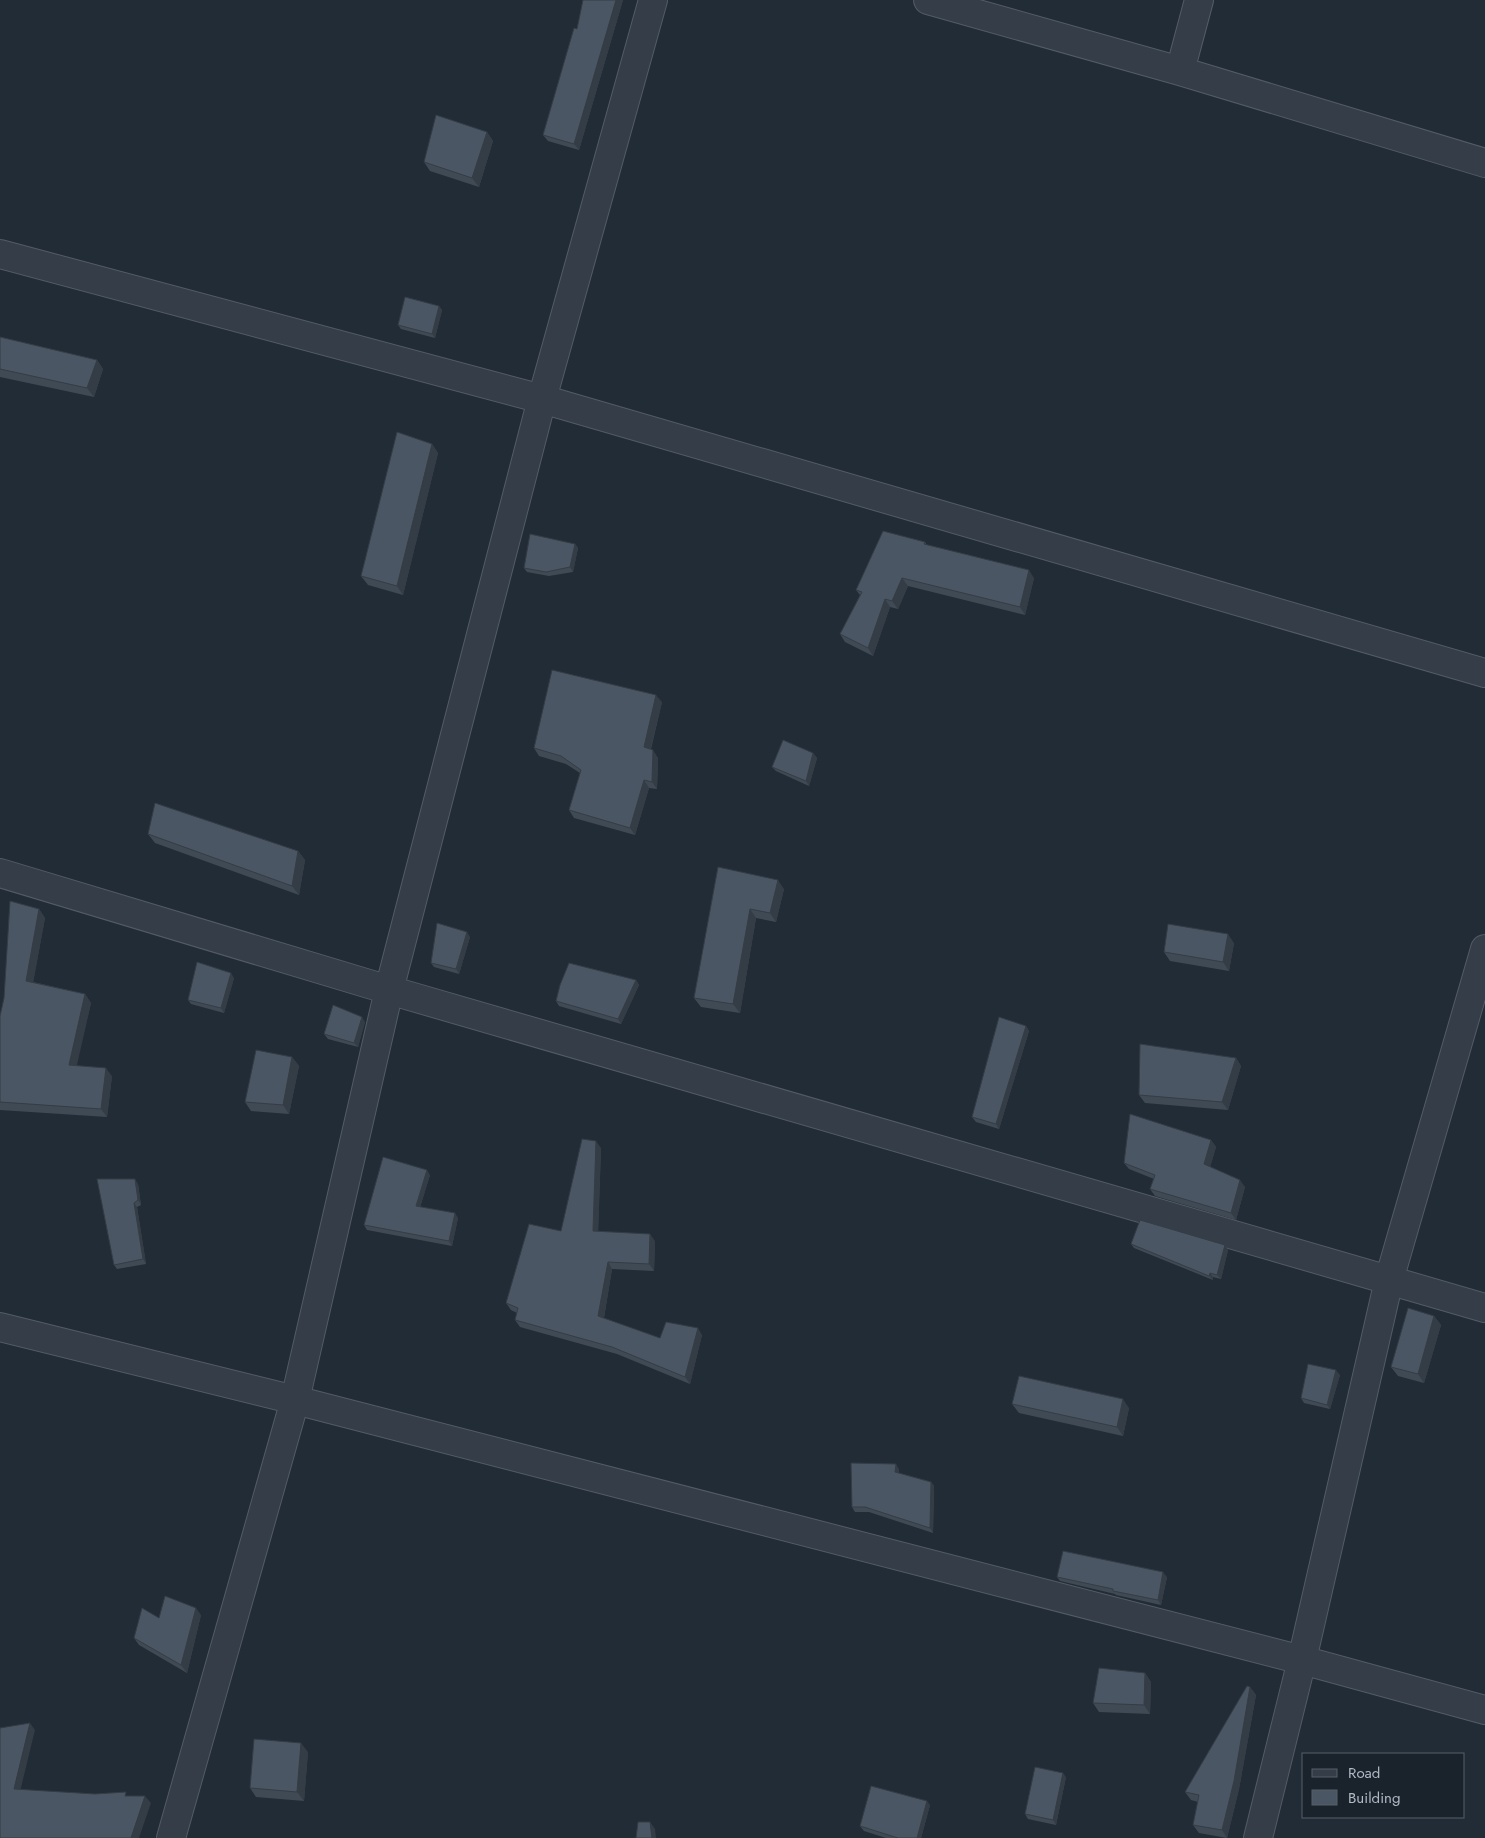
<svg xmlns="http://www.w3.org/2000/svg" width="1485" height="1838" font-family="Jost,sans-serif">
  <rect width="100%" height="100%" fill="#222c37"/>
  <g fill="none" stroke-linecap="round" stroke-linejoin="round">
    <g stroke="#535c66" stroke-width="30">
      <path id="minor" d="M928 0 1180 71 1485 163
        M1180 71 1199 0
        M0 254 542 399 1485 673
        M0 873 389 990 1485 1308
        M0 1327 295 1400 1302 1660 1485 1710
        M171 1838 295 1400 389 990 542 399 653 0
        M1258 1838 1302 1660 1389 1280 1485 949"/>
    </g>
    <use href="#minor" stroke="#353e48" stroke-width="28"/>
  </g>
  <path fill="#404a55" d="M583 0H623L579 150 548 141 543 135 577 29Z
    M487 132 493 141 479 187 430 171 424 162Z
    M439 306 442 310 435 338 401 329 398 325Z
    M0 337 97 360 103 369 94 397 0 377Z
    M432 444 438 453 403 595 368 585 361 576Z
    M925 542 927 545 1034 578 1025 615 908 586 898 609 890 607 873 656 845 642 840 634 860 595 856 590Z
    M575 544 578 548 573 572 549 576 527 572 524 568Z
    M662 702 651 749 658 758 657 789 649 788 635 835 574 818 569 810 580 773 566 764 539 756 534 748Z
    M813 753 817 758 809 786 776 771 772 767Z
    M148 834 298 851 305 860 299 895 155 843Z
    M718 867 784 889 776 922 756 918 740 1013 701 1007 694 998Z
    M39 909 45 918 33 982 85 994 91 1003 76 1066 112 1076 107 1117 0 1110V1037Z
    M470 937 459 974 434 967 431 963Z
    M1234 943 1229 971 1170 961 1164 952Z
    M234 978 224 1013 191 1004 188 1000Z
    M636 980 639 985 621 1024 559 1006 556 1001Z
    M365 1022 358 1047 328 1039 324 1034Z
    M1026 1026 1029 1031 999 1129 976 1122 972 1117Z
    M292 1057 299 1066 289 1114 251 1111 245 1102Z
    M1236 1058 1241 1066 1228 1110 1145 1103 1139 1095Z
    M1211 1140 1216 1147 1210 1167 1245 1187 1236 1220 1155 1196 1150 1189 1154 1179 1129 1169 1124 1163Z
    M601 1148 598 1231 655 1241 654 1271 612 1269 604 1318 660 1338 702 1335 690 1384 617 1354 520 1327 515 1320 517 1313 511 1310 506 1303 561 1231Z
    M430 1175 420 1207 458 1218 452 1246 367 1230 364 1225Z
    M138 1184 141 1205 137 1207 146 1264 117 1269 114 1265Z
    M1131 1244 1228 1250 1221 1279 1213 1277V1280L1134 1248Z
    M1434 1316 1441 1325 1424 1383 1398 1376 1391 1367Z
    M1340 1375 1330 1409 1304 1403 1301 1398Z
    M1012 1404 1129 1408 1123 1436 1019 1413Z
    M899 1469V1473L931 1482 934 1486 933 1533 869 1512H855L852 1507Z
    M1057 1577H1167L1161 1605 1116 1595 1115 1594 1060 1581Z
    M201 1615 187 1673 139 1645 134 1638 159 1618Z
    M1145 1673 1151 1682 1150 1714 1099 1712 1093 1703Z
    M1250 1687 1256 1695 1239 1789 1227 1838 1199 1833 1193 1825 1198 1802 1191 1800 1185 1792Z
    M308 1752 304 1801 256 1797 250 1788Z
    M1066 1777 1056 1825 1028 1819 1025 1814Z
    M930 1805 921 1838H886L864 1831 860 1826Z"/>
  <path fill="#343c45" d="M616 0H623L579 150 574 144Z
    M487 132 493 141 479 187 472 178Z
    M439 306 442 310 435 338 432 334Z
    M97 360 103 369 94 397 87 388Z
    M432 444 438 453 403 595 397 586Z
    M575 544 578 548 573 572 570 567Z
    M1029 570 1034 578 1025 615 1020 607Z
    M902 578 908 586 898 609 892 601Z
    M885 599 890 607 873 656 868 648Z
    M656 695 662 702 649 755 644 747Z
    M653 750 658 758 657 789 652 782Z
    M813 753 817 758 809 786 806 781Z
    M644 780 649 788 635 835 630 828Z
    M298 851 305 860 299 895 292 886Z
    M778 880 784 889 776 922 770 913Z
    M39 909 45 918 32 989 26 981Z
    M750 909 756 918 740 1013 733 1004Z
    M467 932 470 937 459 974 456 969Z
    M1228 934 1234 943 1229 971 1223 962Z
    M231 973 234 978 224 1013 221 1008Z
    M636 980 639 985 621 1024 618 1019Z
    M85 994 91 1003 75 1074 69 1065Z
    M362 1017 365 1022 358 1047 354 1043Z
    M1026 1026 1029 1031 999 1129 996 1124Z
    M292 1057 299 1066 289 1114 283 1105Z
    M1236 1058 1241 1066 1228 1110 1222 1102Z
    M106 1068 112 1076 107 1117 101 1109Z
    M1211 1140 1216 1147 1209 1171 1204 1164Z
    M596 1141 601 1148 598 1238 593 1231Z
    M427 1170 430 1175 419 1211 416 1206Z
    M135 1179 138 1184 141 1205 138 1200Z
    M1240 1180 1245 1187 1236 1220 1231 1213Z
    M134 1203 137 1207 146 1264 143 1259Z
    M455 1213 458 1218 452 1246 449 1241Z
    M650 1234 655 1241 654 1271 649 1264Z
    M1225 1245 1228 1250 1221 1279 1217 1275Z
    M608 1262 612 1269 603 1323 598 1316Z
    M1210 1273 1213 1277V1280L1209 1276Z
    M1434 1316 1441 1325 1424 1383 1418 1374Z
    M698 1328 702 1335 690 1384 685 1377Z
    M1336 1370 1340 1375 1330 1409 1327 1405Z
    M1123 1399 1129 1408 1123 1436 1117 1427Z
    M896 1464 899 1469V1477L895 1472Z
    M931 1482 934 1486 933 1533 930 1528Z
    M1163 1572 1167 1577 1161 1605 1158 1600Z
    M196 1608 201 1615 187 1673 181 1665Z
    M1145 1673 1151 1682 1150 1714 1144 1705Z
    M1250 1687 1256 1695 1239 1789 1227 1838 1222 1830Z
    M30 1723 35 1730 19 1796 14 1789Z
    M301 1743 308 1752 304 1801 297 1792Z
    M1063 1773 1066 1777 1056 1825 1053 1820Z
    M145 1796 151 1803 139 1838H131Z
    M927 1801 930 1805 921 1838H917Z
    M650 1822 655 1829 656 1838H652Z"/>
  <path fill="#4a5663" stroke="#343c45" d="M583 0H616L574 144 543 135 574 28 577 29Z
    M436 115 487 132 472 178 424 162Z
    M405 297 439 306 432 334 398 325Z
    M0 337 97 360 87 388 0 369Z
    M397 432 432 444 397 586 361 576Z
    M883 531 925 542 924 544 1029 570 1020 607 902 578 892 601 885 599 868 648 840 634 862 592 856 590Z
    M530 534 575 544 570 567 546 572 524 568Z
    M552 670 656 695 644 747 653 750 652 782 644 780 630 828 569 810 581 770 561 756 534 748Z
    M783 740 813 753 806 781 772 767Z
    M155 803 298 851 292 886 148 834Z
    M718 867 778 880 770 913 750 909 733 1004 694 998Z
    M10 901 39 909 26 981 85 994 69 1065 106 1068 101 1109 0 1102V1016L4 998Z
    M437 923 467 932 456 969 431 963Z
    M1168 924 1228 934 1223 962 1164 952Z
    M197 962 231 973 221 1008 188 1000Z
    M569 963 636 980 618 1019 556 1001 560 985Z
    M333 1005 362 1017 354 1043 324 1034Z
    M999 1017 1026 1026 996 1124 972 1117Z
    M1140 1044 1236 1058 1222 1102 1139 1095Z
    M256 1050 292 1057 283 1105 245 1102Z
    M1130 1114 1211 1140 1204 1164 1240 1180 1231 1213 1150 1189 1155 1175 1124 1163Z
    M582 1139 596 1141 593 1231 650 1234 649 1264 608 1262 598 1316 660 1338 666 1322 698 1328 685 1377 612 1347 515 1320 518 1308 506 1303 529 1224 561 1231Z
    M383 1157 427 1170 416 1206 455 1213 449 1241 364 1225Z
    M97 1179H135L138 1200 134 1203 143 1259 114 1265Z
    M1140 1220 1225 1245 1217 1275 1210 1273 1209 1276 1131 1244Z
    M1408 1308 1434 1316 1418 1374 1391 1367Z
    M1308 1364 1336 1370 1327 1405 1301 1398Z
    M1019 1376 1123 1399 1117 1427 1012 1404Z
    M851 1463 896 1464 895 1472 931 1482 930 1528 865 1507H852Z
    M1063 1551 1163 1572 1158 1600 1113 1591V1589L1057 1577Z
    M165 1596 196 1608 181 1665 134 1638 142 1608 159 1618Z
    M1099 1668 1145 1673 1144 1705 1093 1703Z
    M1247 1686 1250 1687 1234 1781 1222 1830 1193 1825 1199 1795 1185 1792Z
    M30 1723 14 1789 95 1794 126 1792 125 1796H145L131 1838H0V1728Z
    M254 1739 301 1743 297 1792 250 1788Z
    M1035 1767 1063 1773 1053 1820 1025 1814Z
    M871 1786 927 1801 917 1838H898L860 1826Z
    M638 1822H650L652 1838H636Z"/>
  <rect x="1302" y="1753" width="162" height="65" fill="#1a232c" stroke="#565f69"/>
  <rect x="1312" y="1769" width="25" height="8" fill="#353e48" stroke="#565f69"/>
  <text x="1348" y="1778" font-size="15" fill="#b0b9c4">Road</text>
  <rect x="1312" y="1790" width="25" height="15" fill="#4a5663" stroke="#565f69"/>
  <text x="1348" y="1803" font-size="15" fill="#b0b9c4">Building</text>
</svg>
